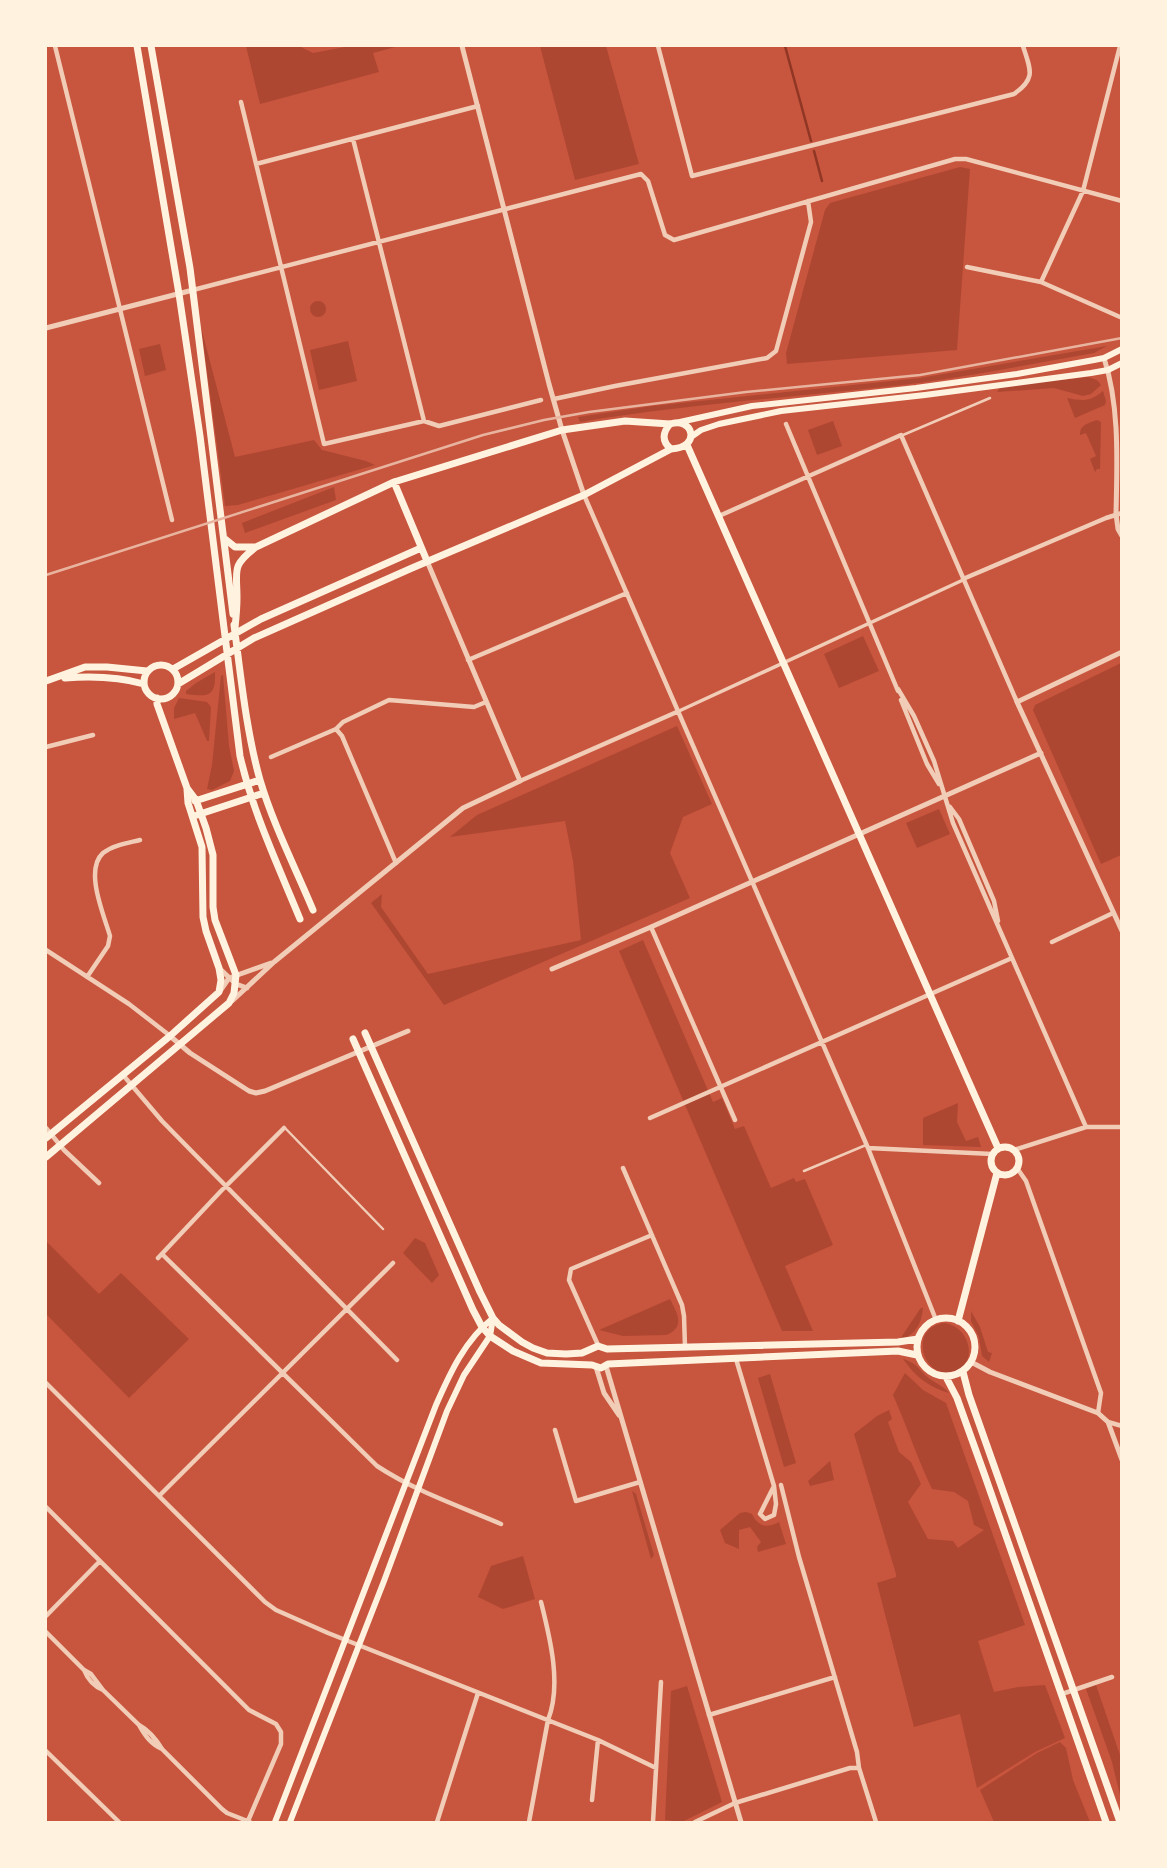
<svg xmlns="http://www.w3.org/2000/svg" width="1167" height="1868" font-family="'Open Sans',sans-serif">
  <rect width="100%" height="100%" fill="#c8553d"/>
  <path fill="#ae4732" d="M246 46H299L313 53 350 46H399L373 53 379 72 260 104Z
    M540 46H606L639 164 575 180Z
    M960 167 970 169 957 350 787 364 786 353 825 210 830 203Z
    M310 309a8 8 0 1 1 16 0a8 8 0 1 1-16 0Z
    M201 327 235 457 314 440 322 450 366 461 375 465 238 505 225 506Z
    M348 341 357 381 319 390 310 350Z
    M160 344 166 370 145 376 139 349Z
    M1107 346 1094 353C1024 365 953 380 883 387 782 398 680 405 580 422L578 417 652 406 920 378Z
    M1088 377 1097 380 1101 385 1091 394 1083 396 1054 388 997 392 1001 386Z
    M1103 391 1106 401 1105 405 1075 418 1067 398C1083 401 1090 402 1103 391Z
    M1097 420 1101 422 1100 469H1097L1095 472 1090 459 1096 456 1086 433 1080 435C1079 425 1089 423 1097 420Z
    M833 421 842 446 817 455 808 430Z
    M334 487 336 500 245 533 242 523Z
    M863 636 879 671 839 688 824 654Z
    M1121 663V855L1101 864 1033 710 1035 705Z
    M215 672C216 697 208 697 186 694V691L196 683Z
    M223 675 229 746 234 771 230 781 212 790 207 789 212 765 221 676Z
    M179 698 207 702 211 707 209 741H207L195 713 174 719V708Z
    M677 726 712 804 683 817 670 853 690 898 444 1005 371 903 382 894 381 907 428 974 581 940 573 861 565 821 450 837 477 815Z
    M939 809 950 834 917 848 906 823Z
    M643 940 713 1102 722 1098 735 1129 744 1126 771 1188 794 1178 796 1182 805 1179 833 1245 785 1266 813 1331H782L619 951Z
    M958 1103 957 1122 966 1141 978 1137 981 1147 923 1145V1118Z
    M415 1238 425 1243 439 1275 432 1283 403 1253Z
    M47 1242 99 1294 121 1273 189 1339 129 1398 46 1314Z
    M670 1299C677 1313 686 1327 666 1335L623 1336 599 1330Z
    M923 1307C922 1323 916 1334 901 1340L902 1336 920 1309Z
    M971 1311 980 1327 988 1352 992 1353 989 1362 982 1356 979 1337 971 1321Z
    M944 1323C970 1326 979 1363 955 1371 923 1382 907 1328 944 1323Z
    M903 1359C918 1363 919 1371 930 1379 937 1384 943 1386 949 1393 928 1387 915 1376 903 1359Z
    M905 1373 923 1390 946 1403 1025 1625 978 1641 994 1692 1018 1687 1045 1685 1065 1738 1035 1752 977 1788 960 1714 914 1727 877 1583 896 1577V1574L854 1434 877 1416 889 1410 892 1419 888 1422 899 1452 911 1462 921 1484 908 1502 928 1539 953 1541 958 1548 984 1530 974 1525 968 1501 954 1492 932 1489C917 1458 907 1426 893 1395Z
    M770 1374 796 1463 784 1467 758 1378Z
    M830 1461 834 1480 810 1486 808 1481Z
    M632 1491 636 1494 654 1555 651 1559Z
    M746 1512 752 1514C758 1526 766 1529 779 1522L786 1544 758 1552 757 1547 761 1542 750 1527 739 1530V1549L725 1543 720 1530 740 1513Z
    M523 1556 535 1599 503 1609 478 1597 491 1566Z
    M1096 1685 1121 1758V1799L1112 1762 1086 1689Z
    M687 1686 722 1802 682 1822 665 1820 671 1691Z
    M1060 1742 1066 1748 1073 1780 1090 1822H994L980 1790 1037 1753Z"/>
  <g fill="none" stroke-linecap="round" stroke-linejoin="round">
    <path stroke="#8f3625" stroke-width="2.5" d="M785 46 811 141
      M814 151 822 181"/>
    <path stroke="#f1ccb7" stroke-width="2.5" d="M903 435 990 398
      M285 1128 383 1229
      M804 1171 866 1145"/>
    <path stroke="#f1ccb7" stroke-width="3.5" d="M679 711 963 580"/>
    <path stroke="#f1ccb7" stroke-width="4.5" d="M55 46 172 520
      M658 46 692 176 1014 94C1037 78 1030 69 1023 46
      M241 102 324 444 424 421 439 426 541 400
      M353 139 424 421
      M256 164 478 106
      M967 267 1041 282 1120 317
      M1041 282 1083 191 1120 46
      M193 290 641 174 648 181 665 235 674 240 955 159H966L1122 201
      M554 399 615 386 767 358 776 351 811 222 808 201
      M786 424 898 691
      M584 495 868 1148 936 1320
      M719 516 901 435 1017 702
      M963 579 1106 518 1122 513
      M468 660 627 593
      M898 689 914 716 934 761 953 823 1086 1127
      M901 700 927 764 939 784
      M336 729 342 736 396 863
      M46 747 93 735
      M271 757 336 729 343 722 389 700 474 707 486 702
      M520 781 679 711
      M950 807 959 819 994 901 998 921
      M651 927 735 1120
      M1052 942 1113 913
      M46 950 129 1004 169 1035
      M87 977 108 946 110 936C104 915 84 870 103 853 113 845 128 843 140 840
      M123 1075 162 1121 397 1360
      M650 1118 1012 958
      M46 1128 64 1150 99 1183
      M868 1148 992 1154
      M1014 1150 1086 1127H1122
      M623 1168 682 1305 684 1316 685 1347
      M1017 1168 1026 1181 1101 1393 1098 1413
      M162 1254 377 1466C415 1491 459 1506 501 1524
      M158 1258 221 1191 284 1128
      M598 1345 569 1280 571 1269 652 1235
      M736 1359 774 1486 776 1504 774 1515 765 1519 760 1514 774 1486
      M46 1383 265 1602 276 1610 328 1633 598 1740 656 1768
      M1108 1422 1122 1426
      M555 1430 576 1501 640 1482
      M781 1485 799 1557 857 1752 859 1768 876 1822
      M159 1496 393 1263
      M46 1507 249 1710 276 1724 281 1732V1744L248 1821
      M46 1616 100 1561
      M46 1632 84 1670
      M103 1690C93 1686 88 1680 84 1670L91 1674 103 1690 139 1725
      M1062 1694 1112 1677
      M709 1715 835 1677
      M162 1749C151 1744 145 1736 139 1725 150 1731 156 1739 162 1749L222 1809 227 1813 250 1822
      M46 1751 119 1822
      M592 1800 598 1740
      M437 1822 478 1693
      M529 1822 548 1720C562 1685 550 1638 541 1602
      M653 1822 661 1682
      M695 1822 735 1803 850 1768H859"/>
    <path stroke="#f1ccb7" stroke-width="5" d="M462 46 549 384 562 430 584 495
      M46 328 193 290
      M1104 358C1120 407 1117 463 1116 514L1118 529 1122 536
      M1122 652 1017 702 1122 931
      M219 968 236 984 247 988
      M552 969 651 927 1041 753
      M220 991 229 978 271 963
      M232 1001 274 962 463 808 520 781 427 561
      M170 1036 190 1053 249 1091 256 1093 265 1091 408 1031
      M971 1362 990 1372 1098 1413 1108 1422 1122 1460
      M606 1366 741 1822
      M596 1367 604 1393 619 1415"/>
    <path stroke="#fff3e0" stroke-width="6" d="M680 422 752 406 916 388 1017 374 1094 360 1104 358 1122 349
      M691 437 701 430 719 424 781 411 925 395 1091 373 1108 370 1122 363
      M275 1822 436 1405C450 1373 465 1340 493 1318
      M290 1822 384 1581 447 1411 464 1375 490 1336 493 1318"/>
    <path stroke="#fff3e0" stroke-width="7" d="M137 46 179 294 200 436 240 756C253 813 278 865 300 919
      M151 46 190 268 233 614
      M670 424C663 432 661 441 671 449
      M687 445 998 1148
      M394 482 427 561
      M225 539 235 547H256
      M234 625C241 677 246 730 260 780 273 824 295 867 313 910
      M144 682a17 17 0 1 1 34 0a17 17 0 1 1-34 0Z
      M173 669 261 619 421 548
      M65 678C91 676 119 677 144 684
      M46 681 85 667H107L147 671
      M178 684 254 638 412 568 584 495 671 449C702 448 693 416 670 424L625 421 562 430 394 482 256 547C231 566 237 570 237 598 237 608 236 618 235 628
      M195 801 260 780
      M197 815 264 793
      M365 1033 480 1292 493 1318 499 1325 522 1342 533 1348 547 1353 566 1354 582 1353 598 1346 607 1349 898 1342 918 1339
      M353 1039 473 1310 482 1327 490 1336 513 1351 541 1363 592 1365 601 1368 608 1364 898 1351 917 1355
      M46 1138 170 1036 219 992 221 980 219 968 206 931 203 917 202 847 188 803 187 789
      M991 1161a14 14 0 1 1 28 0a14 14 0 1 1-28 0Z
      M46 1157 229 1003 234 993 236 975 215 920 213 907V855L206 828 196 800 187 788 157 704V698
      M917 1347a29 29 0 1 1 58 0a29 29 0 1 1-58 0Z
      M958 1321 997 1173
      M963 1372 969 1395 1120 1822
      M946 1377 957 1398 985 1476 1106 1822"/>
    <path stroke="#e9b49f" stroke-width="2.5" d="M46 575 483 435 544 420 589 412 746 392 920 375 1122 338"/>
  </g>
  <rect width="1167" height="1868" fill="none" stroke="#fff3e0" stroke-width="94"/>
</svg>
